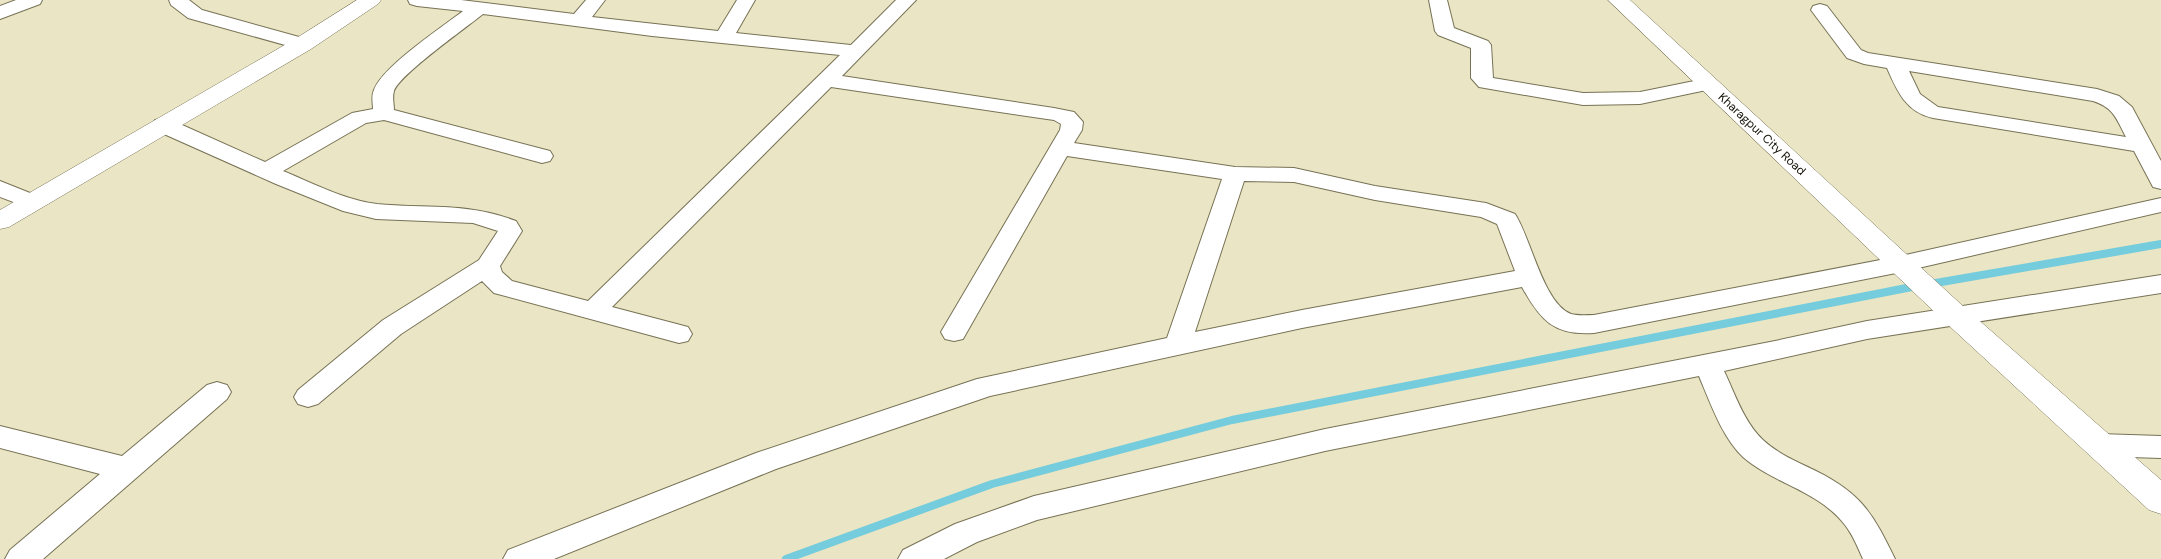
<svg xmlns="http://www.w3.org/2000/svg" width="2161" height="559" font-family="'DM Sans',sans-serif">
  <rect width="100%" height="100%" fill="#eae5c4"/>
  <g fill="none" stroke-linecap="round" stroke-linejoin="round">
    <path stroke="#74ccdd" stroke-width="8" d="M1930 284 2161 244
      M786 559 992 484 1232 420 1917 286"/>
    <g stroke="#777255" stroke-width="2">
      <path id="minor" d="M16 0H42L40 4 0 19V6Z
        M169 0H189L202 10 310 40 313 44 310 48 303 50 188 18 171 5Z
        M408 0H461L574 14 586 0H605L592 17 718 31 737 0H755L736 33 851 45 896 0H916L842 76 1054 108 1074 112 1083 122 1082 130 1074 143 1235 167 1294 168 1375 186 1486 203 1515 214C1531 238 1543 303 1571 314 1578 316 1587 315 1594 315L1901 256 2161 198V212L1901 272 1594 333C1554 336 1540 320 1522 287L1302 328 990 396 776 469 554 559H503L508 550 756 453 977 379 1167 338 1222 179 1067 156 963 339 954 341 945 339 941 332 1060 130 1061 124 1054 120 831 87 612 307 688 327 692 334 688 341 679 343 494 293 482 281 401 334 318 404 308 407 298 404 294 397 298 390 383 320 479 260 498 231 473 223 376 219 343 211 276 184 155 130 152 125 155 120 163 119 171 120 265 162 352 113 373 109C373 104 371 96 374 90 383 66 441 28 463 11L417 6 410 4ZM483 14 652 36 840 55 588 301 512 281 502 272 500 266 522 231 516 221C466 202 428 209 377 204 344 200 313 183 283 171L366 123 384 120 542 163 550 161 553 156 550 151 394 110C394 104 392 97 394 91 399 75 467 27 483 14ZM1244 181 1294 182 1375 200 1481 217 1497 224 1515 271 1302 310 1195 332Z
        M1429 0H1447L1454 28 1488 41 1491 45 1493 78 1583 93 1640 92 1709 78 1716 80 1719 84 1716 88 1640 104 1583 105 1479 87 1471 78V48L1438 35 1435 31Z
        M1820 4 1827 6 1861 50 1868 53 2097 89 2119 96 2132 107 2161 161V189L2153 187 2134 151 1933 118C1906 112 1897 91 1887 68L1864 64 1847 58 1811 10 1813 6ZM1909 71 2093 101C2114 108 2116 118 2126 137L1938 107 1920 94Z
        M0 181 40 197 44 202 40 207 32 209 0 197Z
        M2161 275V293L1867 339 1724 371C1735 394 1744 422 1763 440 1778 454 1798 462 1816 471 1862 494 1873 514 1895 559H1863C1858 548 1853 535 1845 525 1819 491 1774 484 1743 457 1722 437 1710 402 1699 376L1325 451 1037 520 977 542 944 559H898L903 550 955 524 1034 496 1325 429 1775 341 1867 321Z
        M217 382 227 385 231 392 227 399 43 559H5L10 550 100 474 0 448V426L122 456 207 385Z
        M2099 434 2161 436V458L2099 456 2089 453 2085 445 2089 437Z"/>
    </g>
    <g stroke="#777255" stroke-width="1">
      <path id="tertiary" d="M357 0H381L378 4 311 49 9 227 0 229V210L295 39Z"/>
    </g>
    <g stroke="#777255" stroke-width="1">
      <path id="primary" d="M1608 0H1630L1965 308 2161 480V514L2149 510 1945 322Z"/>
    </g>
    <use href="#minor" fill="#fff" fill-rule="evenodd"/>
    <use href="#tertiary" fill="#fff" fill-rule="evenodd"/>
    <use href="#primary" fill="#fff" fill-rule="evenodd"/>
  </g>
  <g text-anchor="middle" stroke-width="4" stroke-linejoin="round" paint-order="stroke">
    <g font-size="12" fill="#141207" stroke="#fff">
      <text transform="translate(1762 134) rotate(43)" y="4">Kharagpur City Road</text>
    </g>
  </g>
</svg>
